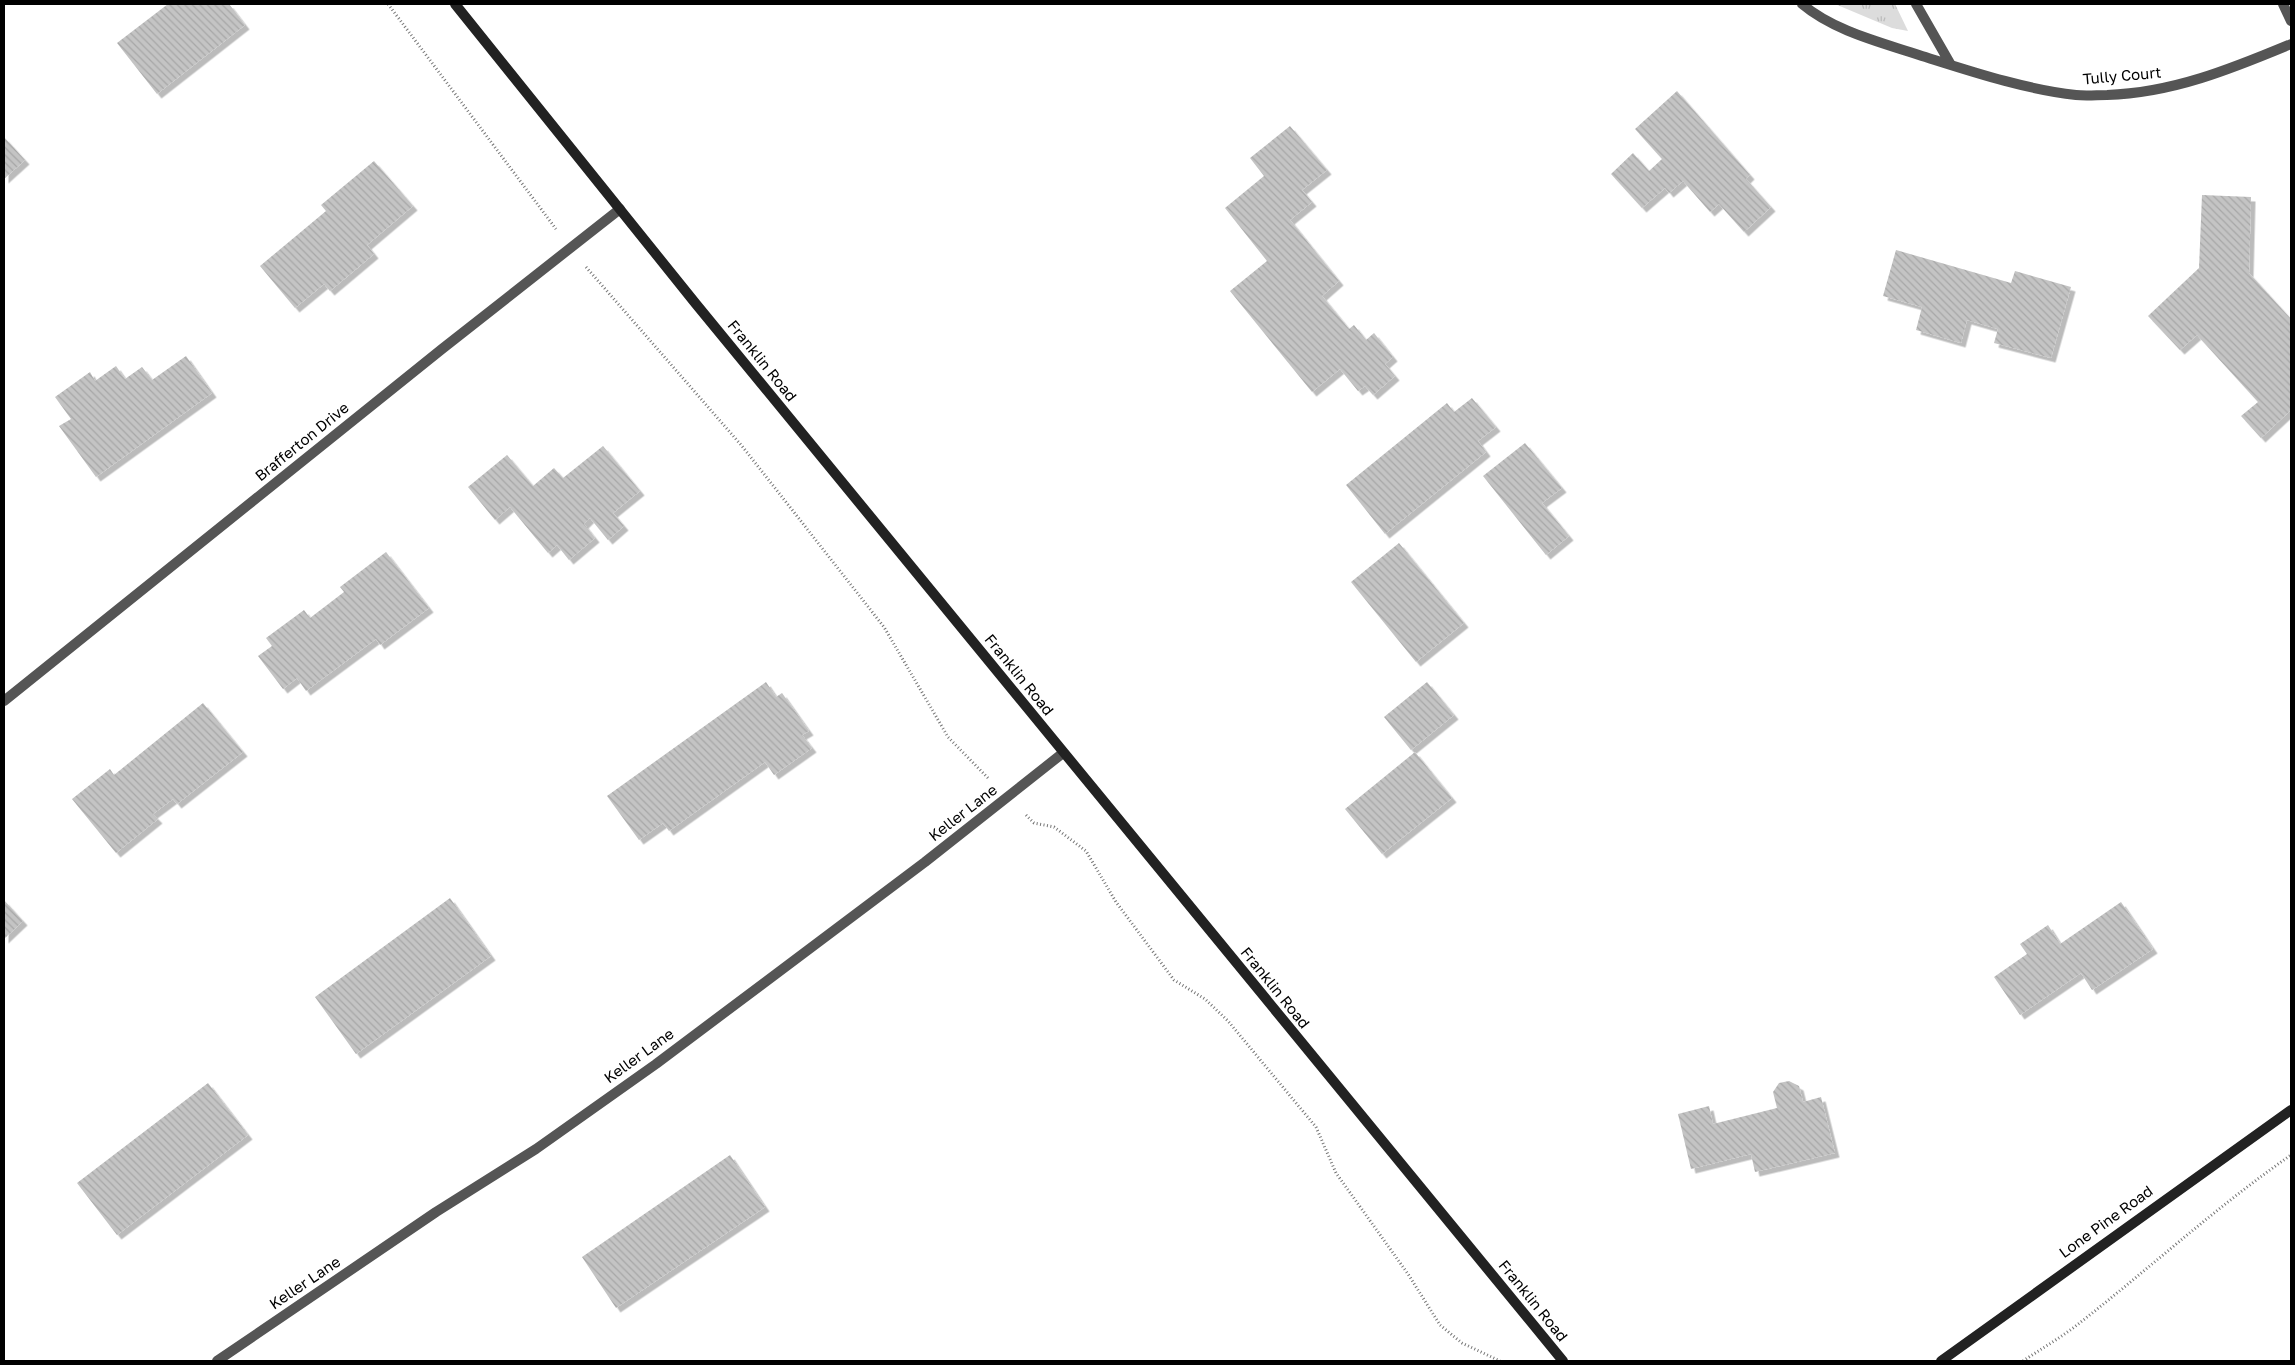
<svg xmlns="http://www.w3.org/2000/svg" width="2295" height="1365" font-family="'Golos Text',sans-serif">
  <defs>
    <pattern id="grass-tufts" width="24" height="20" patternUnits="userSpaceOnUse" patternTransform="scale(1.25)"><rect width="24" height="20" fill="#dcdcdc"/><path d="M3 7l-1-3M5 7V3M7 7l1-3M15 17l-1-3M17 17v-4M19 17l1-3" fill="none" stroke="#bbb"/></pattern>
    <pattern id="building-back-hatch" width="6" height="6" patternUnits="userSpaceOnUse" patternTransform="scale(1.25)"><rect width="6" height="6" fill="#c4c4c4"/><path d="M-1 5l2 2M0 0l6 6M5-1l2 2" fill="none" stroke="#a7a7a7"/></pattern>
    <filter id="shadow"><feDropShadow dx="4.5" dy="4.5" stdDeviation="0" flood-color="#0004"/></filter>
  </defs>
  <rect width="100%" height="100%" fill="#fff"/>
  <path fill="url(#grass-tufts)" d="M1835 4H1895L1908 31 1892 28Z"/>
  <path fill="url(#building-back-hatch)" filter="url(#shadow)" d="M168 4H229L245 25 157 94 117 43Z
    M1677 91 1750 175 1746 179 1771 207 1744 232 1719 204 1710 212 1683 181 1669 193 1665 188 1642 208 1611 174 1633 153 1649 171 1662 159 1635 129Z
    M1290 126 1327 170 1302 190 1312 202 1290 220 1339 281 1322 296 1349 329 1354 325 1366 340 1374 333 1393 357 1385 364 1395 376 1373 395 1365 386 1358 391 1340 369 1312 392 1230 291 1267 261 1225 208 1264 176 1250 158Z
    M4 137 25 160 4 179Z
    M374 161 413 206 367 245 374 254 330 291 324 284 295 308 260 266 326 211 321 205Z
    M2202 195 2251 197 2249 273 2291 319V410L2261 438 2241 416 2258 402 2197 335 2180 350 2148 316 2199 268Z
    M1896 250 2011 283 2015 271 2071 287 2051 358 1994 343 1998 329 1967 320 1961 343 1916 330 1922 307 1883 296Z
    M186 356 212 393 96 477 59 426 71 419 55 397 90 372 95 381 116 366 125 379 142 367 152 380Z
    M1472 398 1496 427 1478 441 1486 452 1385 534 1346 485 1447 403 1454 412Z
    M1525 443 1562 488 1542 503 1569 536 1546 555 1483 476Z
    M603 446 640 491 613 513 624 526 608 540 590 518 584 524 595 538 569 560 557 545 548 553 510 507 495 520 468 487 507 455 533 486 554 468 563 478Z
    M1399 543 1464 623 1416 662 1351 582Z
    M386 552 429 608 380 645 376 639 306 691 297 678 283 689 258 656 272 646 266 638 304 610 310 618 344 592 340 587Z
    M766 682 776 697 782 693 809 731 802 735 812 748 774 775 765 762 669 831 663 823 639 840 607 796Z
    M1427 682 1454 715 1411 750 1384 717Z
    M203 703 243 752 177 804 173 799 153 814 158 819 116 853 72 799 110 769 114 775Z
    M1415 752 1452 798 1382 854 1345 809Z
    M450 898 491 956 356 1054 315 997Z
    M4 900 23 921 4 939Z
    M2121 902 2153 949 2092 990 2081 973 2020 1015 1994 977 2027 954 2020 944 2048 925 2060 944Z
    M1789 1081 1799 1086 1803 1102 1821 1097 1835 1153 1755 1172 1751 1154 1691 1169 1678 1114 1709 1106 1713 1124 1777 1108 1773 1092 1779 1083Z
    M208 1083 248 1135 117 1235 77 1183Z
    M730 1155 765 1207 616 1308 582 1257Z"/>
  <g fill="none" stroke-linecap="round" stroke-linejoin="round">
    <path stroke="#777" stroke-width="3" stroke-dasharray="1 2.5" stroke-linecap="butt" d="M388 4 556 229
      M586 267 742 446 884 627 948 737 989 779
      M1026 815 1034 823 1054 827 1086 851 1116 902 1174 980 1205 999 1228 1021 1316 1127 1336 1173 1408 1274 1440 1325 1462 1343 1500 1361
      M2023 1361C2041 1349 2060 1338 2077 1325 2149 1269 2216 1207 2291 1155"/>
    <path stroke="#555" stroke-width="10" d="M1802 4C1834 31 1880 42 1919 55 1970 71 2023 89 2076 95 2086 96 2097 95 2107 95 2172 93 2231 69 2291 44
      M1916 4 1951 65
      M2283 4 2291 21
      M4 701 442 349 620 209
      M217 1361 436 1212 536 1149 656 1064 925 862 1063 753"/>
    <path stroke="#222" stroke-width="10" d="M455 4 696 304 1563 1361
      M1941 1361 2291 1110"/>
  </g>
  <g text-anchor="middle" stroke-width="4" stroke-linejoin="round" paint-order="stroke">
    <g font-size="15" fill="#000" stroke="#fff">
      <text transform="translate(2122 76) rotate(-5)" y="5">Tully Court</text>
      <text transform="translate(762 361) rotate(51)" y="5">Franklin Road</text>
      <text transform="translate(302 442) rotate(-39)" y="5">Brafferton Drive</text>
      <text transform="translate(1019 675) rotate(51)" y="5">Franklin Road</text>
      <text transform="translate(963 813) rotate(-38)" y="5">Keller Lane</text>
      <text transform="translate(1275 988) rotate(51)" y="5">Franklin Road</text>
      <text transform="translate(639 1056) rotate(-36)" y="5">Keller Lane</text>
      <text transform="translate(2106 1222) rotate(-36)" y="5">Lone Pine Road</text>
      <text transform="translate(305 1283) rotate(-34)" y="5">Keller Lane</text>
      <text transform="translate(1533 1301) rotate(51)" y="5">Franklin Road</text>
    </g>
  </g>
  <rect width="2295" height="1365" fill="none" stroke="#000000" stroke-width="10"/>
</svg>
